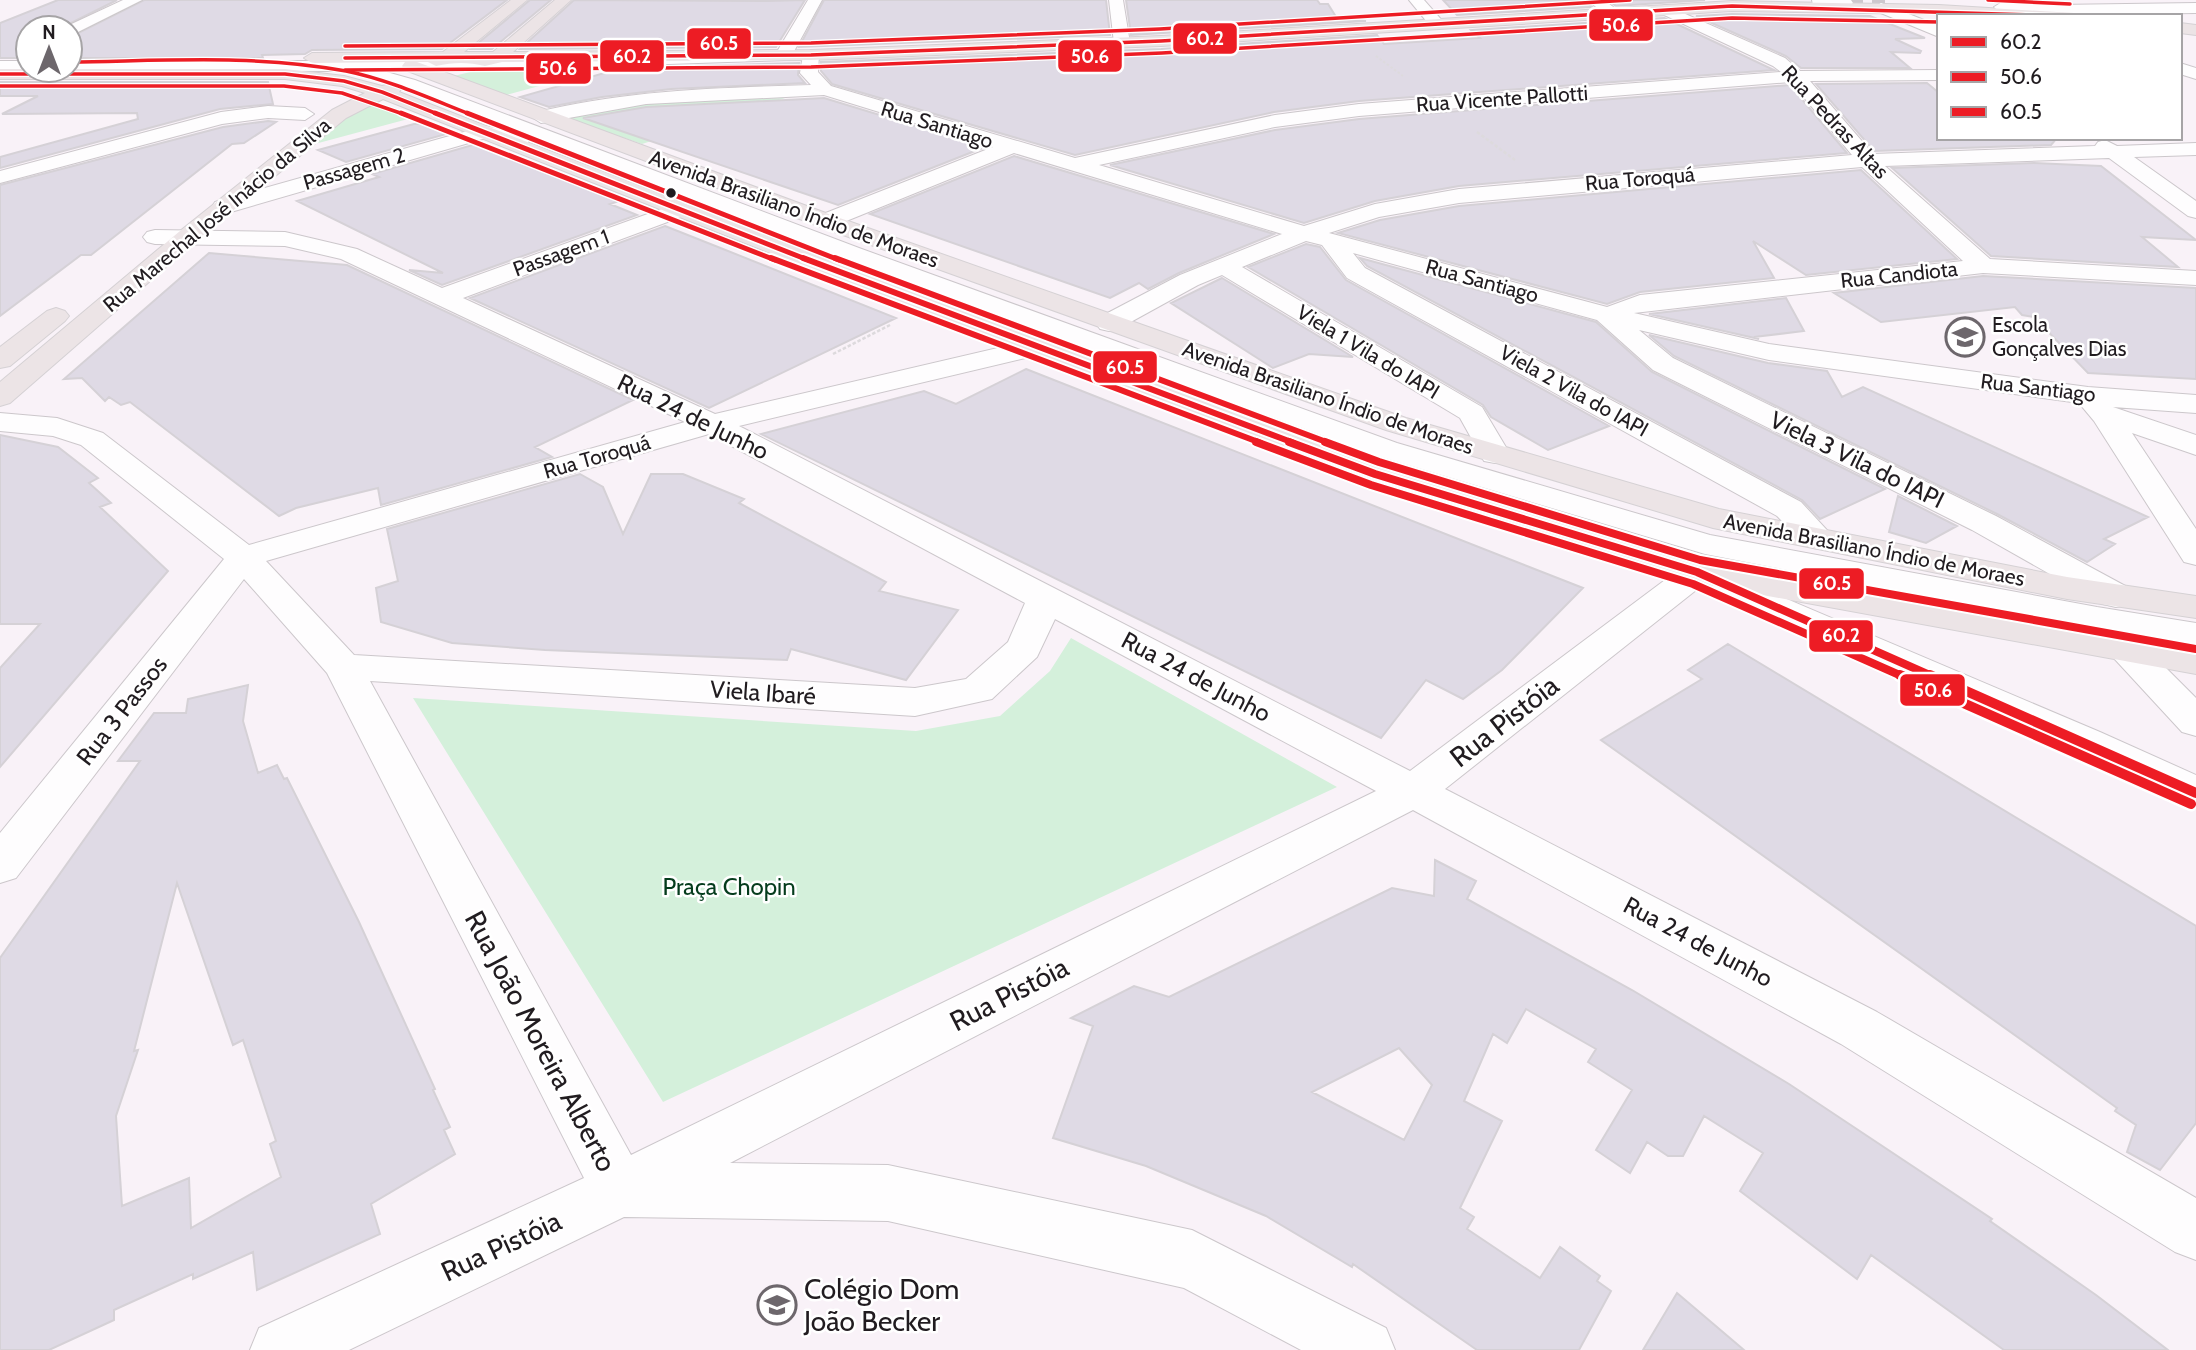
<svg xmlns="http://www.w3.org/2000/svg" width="2196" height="1350" font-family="Cabin,sans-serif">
  <rect width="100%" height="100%" fill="#f9f2f8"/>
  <path fill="#d4f0db" d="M609 67 499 97 450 77 478 70Z
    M785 98 642 144 561 116 659 102Z
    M371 101 408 119 311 145 340 118Z
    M1071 638 1337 787 663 1102 413 698 916 731 1000 716 1050 671Z"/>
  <path fill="#dfdae5" stroke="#d5d1d6" stroke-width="2" fill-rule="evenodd" d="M58 0H117L61 28H28V58H0V23Z
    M144 0H507L442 49 312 50 305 54 262 55 263 58H70V37Z
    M530 0H551L492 49H471Z
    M574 0 766 1 805 0 776 47 520 49Z
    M824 0H1106L1110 35 799 47Z
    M1126 0H1317L1320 4H1328L1338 20 1366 21 1131 35Z
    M1443 0H1584L1592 7 1457 15Z
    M1608 0H1705L1616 6Z
    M1732 14 1870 16 1925 38 1895 39 1921 51 1920 53 1891 52 1910 68H1801L1786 56 1696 16Z
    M1664 18 1774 70 1359 101 1274 112 1075 155 832 84 821 71V62L1161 49 1377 35 1384 44 1480 38 1471 30Z
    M799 63 798 75 805 83 671 89 602 97 549 107 520 97 622 68Z
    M0 82H268L273 104 220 109 0 168V157L138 119 137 113 2 114 38 96H0Z
    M1927 83 1939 93V138H2057L2051 145 1874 151 1816 84Z
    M1790 85 1847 153 1459 186 1375 201 1304 223 1110 165 1275 130 1359 119Z
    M824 98 985 147 838 205 583 118 646 107Z
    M268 121 276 122 244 143 232 144 91 255H81L0 316V185L223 127Z
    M414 124H425L450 133 346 162 318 150Z
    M476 144 619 201 610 204 637 215 442 285 409 270 443 273 297 201 379 177 372 174Z
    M1014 156 1274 234 1179 273 1148 289 1139 283 1110 298 870 214Z
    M2034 163 2101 166 2196 240 2142 237 2178 267 1991 256 1892 168Z
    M1861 170 1957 259 1806 275 1753 241 1774 278 1640 292 1607 304 1338 233 1380 220 1459 206Z
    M665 226 723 249 896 318 709 408 470 298Z
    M1306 244 1320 247 1346 280 1609 426 1548 450 1491 417 1483 405 1248 267Z
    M209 253 347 265 633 400 535 447 552 457 381 505 378 488 296 508 279 516 130 402 121 405 109 397 105 401 82 378 64 379Z
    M1360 258 1596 322 1652 372 1885 489 1820 519 1802 500 1367 266Z
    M1983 276 2196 288V379L2088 373 2034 317 2022 315 2015 307 1881 322 1834 293Z
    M1222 278 1353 357 1309 354 1273 368 1171 303Z
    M1786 298 1804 331 1754 337 1759 339 1649 314Z
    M1649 335 1768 363 1827 371 1842 397 1863 387 2148 517 2104 539 2115 544 2087 562 1997 514 1674 356Z
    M1026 369 1583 588 1502 670 1463 699 1426 680 1381 738 761 434 924 391 956 404Z
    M0 435 58 447 98 478 89 483 111 503 100 507 168 571 0 767V668L40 624H0Z
    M580 474 603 487 623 534 651 474H683L744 499 739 503 886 582 879 591 958 610 906 680 791 649 787 660 545 650 452 643 381 622 376 588 398 581 387 529Z
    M1898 496 1957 526 1926 543 1889 532Z
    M1728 644 2196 926V1123L2160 1170 2127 1152 2136 1125 2115 1111 2117 1108 1601 740 1702 679 1688 670Z
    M248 685 243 721 258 773 277 765 284 779 287 778 359 922 435 1089 433 1090 450 1127 444 1130 455 1154 371 1204 380 1234 257 1290 253 1252 193 1279V1274L114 1310V1320L49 1350H0V958L140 761H118L154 713H186L188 699ZM177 883 233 1045 243 1040 276 1141 270 1144 281 1177 191 1228 189 1178 122 1206 116 1116 138 1050 134 1051Z
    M1435 860 1476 881 1467 899 1632 990 1789 1084 1992 1219 1990 1221 2096 1295 2168 1350H2004L1871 1255 1857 1279 1740 1191 1763 1153 1704 1116 1683 1156H1668L1647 1142 1630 1173 1596 1150 1632 1090 1588 1062 1596 1049 1526 1009 1507 1043 1493 1034 1464 1101 1502 1121 1460 1208 1474 1217 1467 1229 1540 1278 1560 1247 1600 1276 1597 1281 1611 1291 1579 1350H1477L1353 1264 1352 1267 1266 1216 1146 1166 1053 1138 1093 1026 1071 1018 1134 986 1169 997 1392 888 1434 896ZM1399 1048 1432 1085 1404 1140 1312 1092Z
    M1677 1293 1744 1350H1643Z"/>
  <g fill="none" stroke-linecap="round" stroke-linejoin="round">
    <path stroke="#cec7cd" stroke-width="17" stroke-dasharray="17 9" stroke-linecap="butt" d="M1846 3H1885"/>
    <g stroke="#ccc7cb" stroke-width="2">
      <path id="minor" d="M123 0H142L76 33 70 35V28H63Z
        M808 0H822L792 55 784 60 468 71H383L415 80 859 248 1397 443 1710 535 2097 607 2196 623V647L2135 637 2196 698V736L2182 732 2086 628 1705 554 1375 455 843 258 529 137 528 143 521 145 486 138 231 212H215L212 207 215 202 478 128 485 126 519 133 403 88 345 71 65 70H70V61H468L778 50Z
        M1109 0H1123L1130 43 1128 46H1116L1114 43Z
        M1409 0H1424L1446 25 1444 28H1432Z
        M1587 0H1604L1621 13 1618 16H1608Z
        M1812 0H1851L1853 3C1844 11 1824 8 1813 5Z
        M2002 2 2056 5 2196 3V13L2056 15 1997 10 1994 7Z
        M1881 3 1939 26V37L1876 11 1873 8Z
        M1665 5 1785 58 1800 71 1939 70V80L1810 81 1873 154 2095 146 2098 142 2105 140 2117 146 2196 143V155L2134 157 2196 201V218L2188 216 2109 158 1885 166 1990 259 2196 271V285L1983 273 1634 313 1769 344 2088 387 2196 395V413L2113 407 2196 435V455L2132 433 2196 529V565L2184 562 2094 421 2079 403 1769 360 1639 330 1673 358 1996 516 2129 588 2134 596 2129 604 2116 607 2103 604 1972 530 1653 370 1597 320 1353 253 1365 268 1801 502 1837 541 1832 548C1806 555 1794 533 1777 516L1347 278 1322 245 1306 241 1242 267 1482 407 1510 454 1506 461 1495 463 1484 461 1460 418 1222 275 1198 285 1118 329 1109 331 1100 329 1096 323 1100 317 1180 275 1282 234 1014 153 834 226H818L815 221 818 216 993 147 824 95 646 104 541 123 532 117 534 113C625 90 718 88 811 85L800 73 803 55 811 50 819 55 818 72 831 86 1075 158 1275 115 1359 104 1781 72 1773 66 1660 13 1657 10 1660 7ZM1791 82 1852 155 1459 189 1375 204 1304 226 1099 165 1275 127 1359 116ZM1862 167 1963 261 1640 295 1607 307 1329 233 1379 217 1459 203Z
        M0 61H28V70H33L0 71Z
        M2180 63 2196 68V79L2180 74Z
        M268 106 305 108 314 114 305 120 268 118 222 124 0 183V171L221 112Z
        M681 202 689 204 692 209 689 214 463 298 715 414 1036 339 1046 341 1049 347 1046 353 739 426 1410 771 1685 565 1697 561 2100 732 2196 775V809L1700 587 1445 789 1877 1012 2196 1198V1260L2175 1252 1841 1044 1413 810 730 1163 888 1165 1192 1230 1386 1328 1395 1350H1301L1184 1288 888 1221 624 1217 349 1350H250L259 1328 584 1178 327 673 244 579 16 878 0 883V833L224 559 81 445 53 436 0 431V413L57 418 103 433 249 545 685 422 341 259 285 246 155 244 147 242 143 237 147 232 155 230 285 232 357 249 442 288ZM709 434 1025 603 1008 642 966 679 915 688 354 655 266 561ZM1055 619 1376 791 631 1155 370 681 915 716 992 699 1037 657Z"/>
    </g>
    <g stroke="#d5d1d4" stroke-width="2">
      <path id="major" d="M511 0H527L464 52H493L555 0H571L513 52 811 50 1161 36 1732 1 1939 5 2074 13 2077 16 1732 11 1161 46 811 60 502 62 485 66C468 62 454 62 436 66L428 62H417L834 216 1406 418 1719 509 2067 577 2196 596V618L2067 599 1713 528 1386 430 818 226 405 70 402 66 405 62 312 63 304 58 312 53 443 52Z
        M2180 23 2196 25V35L2180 33Z
        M0 69H285L344 76 382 86 393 83 399 84 402 88 399 92 866 274 1386 467 1702 562 2196 648V674L1697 583 1364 481 848 284 383 99 346 118 196 241 10 403 0 406V382L180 231 332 110 365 93 342 86 285 79H0Z
        M56 308 65 311 69 316 65 321 10 366 0 368V347L47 311Z"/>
    </g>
    <path stroke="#dddadd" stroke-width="2" stroke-dasharray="2.5 2" stroke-linecap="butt" d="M1376 56 1403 76"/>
    <path stroke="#dddadd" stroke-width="2.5" stroke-dasharray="3.5 2" stroke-linecap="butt" d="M1477 132 1515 160
      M833 354 890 325"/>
    <use href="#minor" fill="#fefdfe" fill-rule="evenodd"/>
    <use href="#major" fill="#ece4e6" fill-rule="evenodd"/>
    <g stroke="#fff" stroke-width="6">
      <path id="bus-1-far4" d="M345 58 811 55 1161 41 1732 6 2064 16
        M0 74H285L344 81 382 92 440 115"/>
    </g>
    <g stroke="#fff" stroke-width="8">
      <path id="bus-1-far3" d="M435 113 808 260"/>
    </g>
    <g stroke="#fff" stroke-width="10">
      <path id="bus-1-far2" d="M803 258 1294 443"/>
    </g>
    <g stroke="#fff" stroke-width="12">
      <path id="bus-1-far1" d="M1289 442 1375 474 1697 572 1934 677"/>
    </g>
    <g stroke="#fff" stroke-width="15">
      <path id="bus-1" d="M1930 675 2196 793"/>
    </g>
    <g stroke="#fff" stroke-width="6">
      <path id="bus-2-far4" d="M345 70 811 67 1162 53 1732 18 1939 22
        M0 86H284L342 93 406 115"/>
    </g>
    <g stroke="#fff" stroke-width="8">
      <path id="bus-2-far3" d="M401 113 775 260"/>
    </g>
    <g stroke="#fff" stroke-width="10">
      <path id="bus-2-far2" d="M771 258 1261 443"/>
    </g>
    <g stroke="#fff" stroke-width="12">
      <path id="bus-2-far1" d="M1256 442 1371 485 1693 584 1904 677"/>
    </g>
    <g stroke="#fff" stroke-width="15">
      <path id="bus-2" d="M1900 675 2191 804"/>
    </g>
    <g stroke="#fff" stroke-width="6">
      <path id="bus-3-far3" d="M1988 0 2070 4
        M345 46 811 43 1160 29 1630 0
        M70 62C162 61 255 54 346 71 390 80 431 99 472 115"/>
    </g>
    <g stroke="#fff" stroke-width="8">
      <path id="bus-3-far2" d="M467 113 839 260"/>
    </g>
    <g stroke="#fff" stroke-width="10">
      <path id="bus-3-far1" d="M835 258 1329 443"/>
    </g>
    <g stroke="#fff" stroke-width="12">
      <path id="bus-3" d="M1325 442 1379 462 1700 560 2196 649"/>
    </g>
    <use href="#bus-1-far4" stroke="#ed1c24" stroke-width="3.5"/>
    <use href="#bus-1-far3" stroke="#ed1c24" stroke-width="5"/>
    <use href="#bus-1-far2" stroke="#ed1c24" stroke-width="6"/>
    <use href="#bus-1-far1" stroke="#ed1c24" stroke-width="8"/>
    <use href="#bus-1" stroke="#ed1c24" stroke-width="10"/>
    <use href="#bus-2-far4" stroke="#ed1c24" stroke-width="3.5"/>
    <use href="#bus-2-far3" stroke="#ed1c24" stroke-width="5"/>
    <use href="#bus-2-far2" stroke="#ed1c24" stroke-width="6"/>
    <use href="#bus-2-far1" stroke="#ed1c24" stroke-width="8"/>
    <use href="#bus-2" stroke="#ed1c24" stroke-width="10"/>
    <use href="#bus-3-far3" stroke="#ed1c24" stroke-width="3.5"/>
    <use href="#bus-3-far2" stroke="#ed1c24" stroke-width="5"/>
    <use href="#bus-3-far1" stroke="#ed1c24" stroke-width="6"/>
    <use href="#bus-3" stroke="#ed1c24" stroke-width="8"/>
  </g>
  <defs>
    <g id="school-ring" transform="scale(2.0125)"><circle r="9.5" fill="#fff" stroke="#6d676c" stroke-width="1.5"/><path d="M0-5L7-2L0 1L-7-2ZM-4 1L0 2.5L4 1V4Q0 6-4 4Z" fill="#6d676c"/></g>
  </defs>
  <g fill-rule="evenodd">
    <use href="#school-ring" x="1965" y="337"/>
    <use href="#school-ring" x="777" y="1305"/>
  </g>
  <circle fill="#211c20" stroke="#fff" stroke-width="2.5" cx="671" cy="193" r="6"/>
  <g text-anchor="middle" stroke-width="5" stroke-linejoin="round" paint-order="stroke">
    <g font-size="21" fill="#211c20" stroke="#fff">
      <text transform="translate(1502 99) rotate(-4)" y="7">Rua Vicente Pallotti</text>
      <text transform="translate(1835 122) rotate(47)" y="7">Rua Pedras Altas</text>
      <text transform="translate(937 125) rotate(17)" y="7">Rua Santiago</text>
      <text transform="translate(354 169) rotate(-16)" y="7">Passagem 2</text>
      <text transform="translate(1640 179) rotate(-5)" y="7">Rua Toroquá</text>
      <text transform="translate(794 209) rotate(20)" y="7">Avenida Brasiliano Índio de Moraes</text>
      <text transform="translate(217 215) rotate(-40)" y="7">Rua Marechal José Inácio da Silva</text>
      <text transform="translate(561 253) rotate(-20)" y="7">Passagem 1</text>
      <text transform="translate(1899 275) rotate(-6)" y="7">Rua Candiota</text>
      <text transform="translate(1482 281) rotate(15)" y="7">Rua Santiago</text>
      <text transform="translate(1368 352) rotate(31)" y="7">Viela 1 Vila do IAPI</text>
      <text transform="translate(2038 388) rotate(7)" y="7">Rua Santiago</text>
      <text transform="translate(1574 391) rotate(29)" y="7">Viela 2 Vila do IAPI</text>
      <text transform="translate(1328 398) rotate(19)" y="7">Avenida Brasiliano Índio de Moraes</text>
      <text transform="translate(597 457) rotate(-16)" y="7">Rua Toroquá</text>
      <text transform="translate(1874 550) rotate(11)" y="7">Avenida Brasiliano Índio de Moraes</text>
    </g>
    <g font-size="21" fill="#211c20" stroke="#fff" text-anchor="start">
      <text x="1992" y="332">Escola<tspan x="1992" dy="24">Gonçalves Dias</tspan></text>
    </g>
    <g font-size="24" fill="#211c20" stroke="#fff">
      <text transform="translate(693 417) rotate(26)" y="8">Rua 24 de Junho</text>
      <text transform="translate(1857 460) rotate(26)" y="8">Viela 3 Vila do IAPI</text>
      <text transform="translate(1196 677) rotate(28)" y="8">Rua 24 de Junho</text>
      <text transform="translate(763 693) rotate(4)" y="8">Viela Ibaré</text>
      <text transform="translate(122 711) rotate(-52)" y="8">Rua 3 Passos</text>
      <text transform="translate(1698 942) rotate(28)" y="8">Rua 24 de Junho</text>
    </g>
    <g font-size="24" fill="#053c1d" stroke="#fff">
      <text x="729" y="895">Praça Chopin</text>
    </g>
    <g font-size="28" fill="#211c20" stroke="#fff">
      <text transform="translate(1504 721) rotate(-38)" y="10">Rua Pistóia</text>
      <text transform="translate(1009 994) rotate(-27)" y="10">Rua Pistóia</text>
      <text transform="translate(541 1041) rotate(62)" y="10">Rua João Moreira Alberto</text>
      <text transform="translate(501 1246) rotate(-25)" y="10">Rua Pistóia</text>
    </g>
    <g font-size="28" fill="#211c20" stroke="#fff" text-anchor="start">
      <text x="804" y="1299">Colégio Dom<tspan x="804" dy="32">João Becker</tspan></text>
    </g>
  </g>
  <g stroke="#fff" stroke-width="2.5">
    <rect x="1588" y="8" width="66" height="34" rx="7" fill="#ed1c24"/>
    <rect x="1172" y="22" width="66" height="33" rx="7" fill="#ed1c24"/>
    <rect x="686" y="27" width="66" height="33" rx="7" fill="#ed1c24"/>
    <rect x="1057" y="39" width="66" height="34" rx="7" fill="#ed1c24"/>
    <rect x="599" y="39" width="66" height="34" rx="7" fill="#ed1c24"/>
    <rect x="525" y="52" width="67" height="33" rx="7" fill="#ed1c24"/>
    <rect x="1092" y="350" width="66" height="34" rx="7" fill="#ed1c24"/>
    <rect x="1798" y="567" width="67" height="33" rx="7" fill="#ed1c24"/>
    <rect x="1808" y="619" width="66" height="34" rx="7" fill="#ed1c24"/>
    <rect x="1899" y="673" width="67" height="34" rx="7" fill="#ed1c24"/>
  </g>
  <g font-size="19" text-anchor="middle" font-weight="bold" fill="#fff">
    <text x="1621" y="32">50.6</text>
    <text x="1205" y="45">60.2</text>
    <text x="719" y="50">60.5</text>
    <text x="1090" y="63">50.6</text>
    <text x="632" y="63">60.2</text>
    <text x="558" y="75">50.6</text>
    <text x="1125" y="374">60.5</text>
    <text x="1832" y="590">60.5</text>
    <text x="1841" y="642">60.2</text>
    <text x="1933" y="697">50.6</text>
  </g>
  <rect x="1937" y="14" width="245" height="126" fill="#ffffff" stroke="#a6a4a6" stroke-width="2"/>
  <rect x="1951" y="37" width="35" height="10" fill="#ed1c24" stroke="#a6a4a6" stroke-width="2"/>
  <text x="2000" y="49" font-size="21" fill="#211c20">60.2</text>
  <rect x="1951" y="72" width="35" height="10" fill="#ed1c24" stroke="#a6a4a6" stroke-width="2"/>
  <text x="2000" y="84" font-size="21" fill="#211c20">50.6</text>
  <rect x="1951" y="107" width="35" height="10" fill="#ed1c24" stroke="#a6a4a6" stroke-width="2"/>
  <text x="2000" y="119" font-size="21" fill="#211c20">60.5</text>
  <g transform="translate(49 49)"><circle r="33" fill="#ffffff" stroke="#a6a4a6" stroke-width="2"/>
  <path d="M0-5L12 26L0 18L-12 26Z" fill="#6d676c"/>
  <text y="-10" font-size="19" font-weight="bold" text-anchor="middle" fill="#211c20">N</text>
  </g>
</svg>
